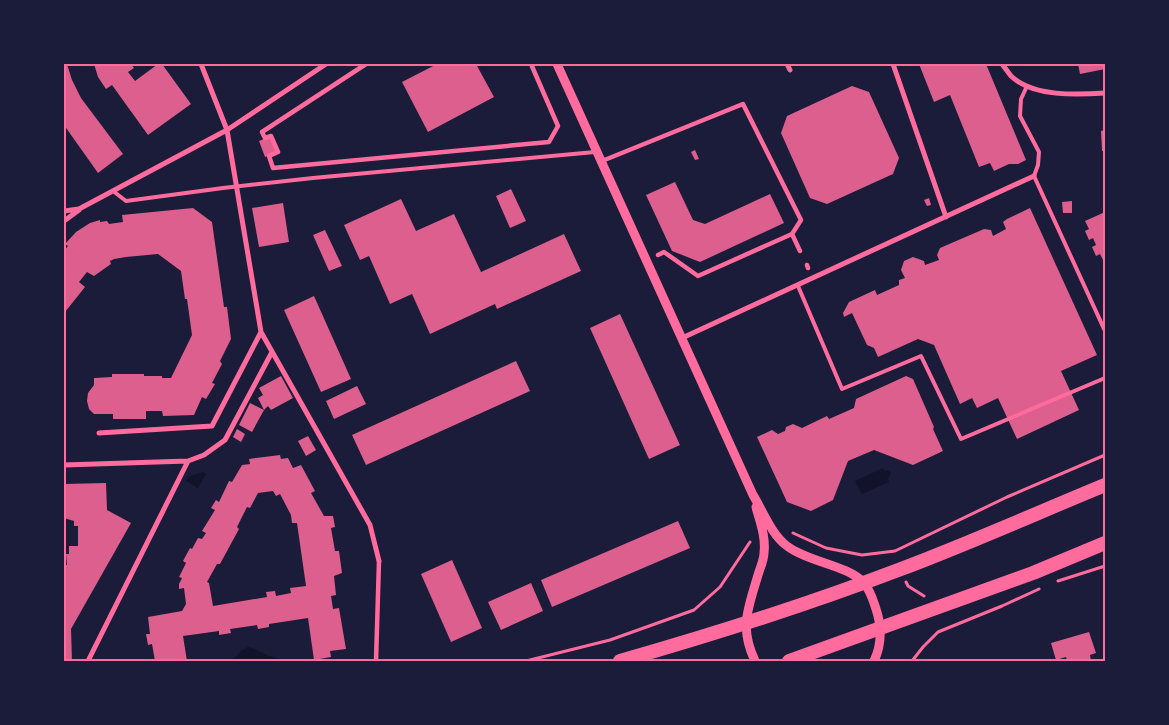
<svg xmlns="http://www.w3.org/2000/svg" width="1169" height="725" font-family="Montserrat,sans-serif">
  <rect width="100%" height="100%" fill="#1b1b3a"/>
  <path fill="#12122b" d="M883 468 884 471 888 470 891 473 888 479 889 482 862 494 855 481Z
    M202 472 206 474 198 488 186 481 188 477Z
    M248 647 255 649 269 656 281 659 282 661H232L242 650Z"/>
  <path fill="#dd5f8e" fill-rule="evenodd" d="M64 64H67L72 80 81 98 123 154 98 173 64 125Z
    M94 64H131L134 68 128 72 135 81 158 64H162L191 104 148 135 112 85 106 89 98 77Z
    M437 64H476L494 97 428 132 402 82Z
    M919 64H986L1026 160 1018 164H1009L994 171 990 163 979 167 950 95 934 102Z
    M1078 64H1105V69L1080 74Z
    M852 86 869 92 899 158 893 174 827 204 810 198 781 133 787 116Z
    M1105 130V151H1102L1101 131Z
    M271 136 278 152 265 157 259 141Z
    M695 150 699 159 695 160 691 152Z
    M675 182 693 220 705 224 770 194 784 223 700 262 672 251 646 195Z
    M511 189 526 221 510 228 496 196Z
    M929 198 931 205 927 206 924 200Z
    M401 199 416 231 454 214 481 272 564 234 581 271 497 309 495 304 430 334 412 294 390 304 369 256 360 260 344 225Z
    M1072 201V213H1063L1062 202Z
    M283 203 289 242 259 247 252 208Z
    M193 208 212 222 224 307H227L231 339 220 361 222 364 212 383 215 384 206 399 202 397 194 415 163 416 162 411H146V419H113V414H94L89 409 87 401 88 393 94 385V378L112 377V374H144V376H162V378H171L192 335 187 299H185L181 271 158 254 126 257 114 259 110 261 111 264 94 276 87 272 79 282 85 287 65 312 64 251 68 246 65 244 76 232 90 223 100 220V222L107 221 109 224 123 222 122 215Z
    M1030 208 1097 355 1061 371 1079 410 1017 439 998 398 977 408 972 398 960 404 934 345 918 339 878 357 874 348 867 345 852 313 844 317 843 313 849 302 875 290 877 295 899 285V280L905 278 901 270 904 261 913 257 924 261 925 265 939 260 937 255 940 248 984 229 991 230 993 236 1006 229 1003 222 1007 219Z
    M1105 212V264L1100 254 1096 256 1092 247 1096 245 1093 238 1089 240 1085 231 1089 229 1085 221Z
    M325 230 342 266 329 271 313 235Z
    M314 296 351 379 321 392 284 310Z
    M620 314 680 445 649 459 590 328Z
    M516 361 530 391 366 465 352 435Z
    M281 376 293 398 271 410 268 406 264 410 258 398 263 395 259 388Z
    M906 376 913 379 934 427 933 429 943 451 913 465 874 450 848 461 833 500 811 511 787 502 757 437 772 430 778 434 785 431 786 427 793 424 802 428 827 416 829 419 854 408 856 399Z
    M357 386 366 404 334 419 326 401Z
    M250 403 264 410 252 432 239 425Z
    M237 429 245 434 241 442 233 437Z
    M308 436 316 450 306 456 298 441Z
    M280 455 281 459 288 458 293 468 301 465 315 491 311 493 324 516H333L335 527 331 528 335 551H339L342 573 334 576 336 595 331 596 333 609 339 608 346 649 330 651 331 657 314 660 308 618 269 624V627L258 629 257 625 230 629 231 633 219 635V631L183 636 187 661H155L152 644 148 645 146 634H150L148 617 182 611 186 604 184 588 179 589V584L182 578 179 577 186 563 183 561 190 548 192 549 198 538 202 539 206 533 202 531 215 510 211 508 216 500 219 502 229 481 232 482 242 465 250 464 249 459ZM273 491 276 496 280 494 291 515 292 523H297L306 586 290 588 291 593 276 596 275 591 266 592 267 597 213 606 209 583 207 582 217 564H220L239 529 237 527 247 507 250 508 258 493Z
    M106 483 107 510 131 523 71 629 72 661H64V565H67L66 554H69V546H78V526H74V521L64 518V484Z
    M678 521 690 548 552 607 541 580Z
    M452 560 482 628 451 642 421 574Z
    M531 583 543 611 501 630 488 602Z
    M1089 632 1096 653 1090 655 1091 661H1074L1073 660 1067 661 1066 657 1056 660 1051 643Z"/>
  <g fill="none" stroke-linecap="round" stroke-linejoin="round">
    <path stroke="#ff6b9d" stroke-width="3" d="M793 533 826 548 862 555 895 551 1007 497 1105 455
      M1058 581 1105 566
      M906 582 908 586 924 596
      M526 661 610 640 694 610 720 587 750 542
      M912 661 923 647 938 632 1002 606 1039 589"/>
    <path stroke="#ff6b9d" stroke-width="4" d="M1027 86 1021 99 1020 116 1039 152 1038 165 1034 176 1105 331
      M113 191 126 201 223 188 313 178 595 152
      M798 286 842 389 921 356 961 439 1105 378"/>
    <path stroke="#ff6b9d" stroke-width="4.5" d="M366 64 262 132 265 138 271 136 278 152 269 156 273 168 549 142 558 126 531 64
      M602 161 743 104 801 220 792 234
      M658 255 664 252 698 276 792 234 800 251
      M807 265 808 268
      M376 661 379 561"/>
    <path stroke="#ff6b9d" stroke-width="5" d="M201 64 227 130 261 332 370 525 379 561
      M787 64 790 70
      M893 64 946 217
      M1002 64C1005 68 1008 72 1011 76 1033 97 1077 95 1105 93
      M64 211 79 209 227 130 326 64
      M64 221 79 210
      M682 338 1034 176
      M99 433 212 426 261 332
      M188 461 204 455 225 440 272 352
      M64 465 188 461 88 661"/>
    <path stroke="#ff6b9d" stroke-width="9" d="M557 64 753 495C763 511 771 534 787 546 808 562 847 565 863 582 870 589 873 600 876 609 882 627 882 644 874 661
      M755 661C739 627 748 609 758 575 760 568 764 560 764 553 766 537 760 522 756 507"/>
    <path stroke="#ff6b9d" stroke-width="14" d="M620 661C715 634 809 604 901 569 970 543 1037 513 1105 485
      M789 661 1033 573 1105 543"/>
  </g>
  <rect width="1169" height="725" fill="none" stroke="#1b1b3a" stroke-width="130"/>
  <rect x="65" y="65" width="1039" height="595" fill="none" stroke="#ff6b9d" stroke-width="2"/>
</svg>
